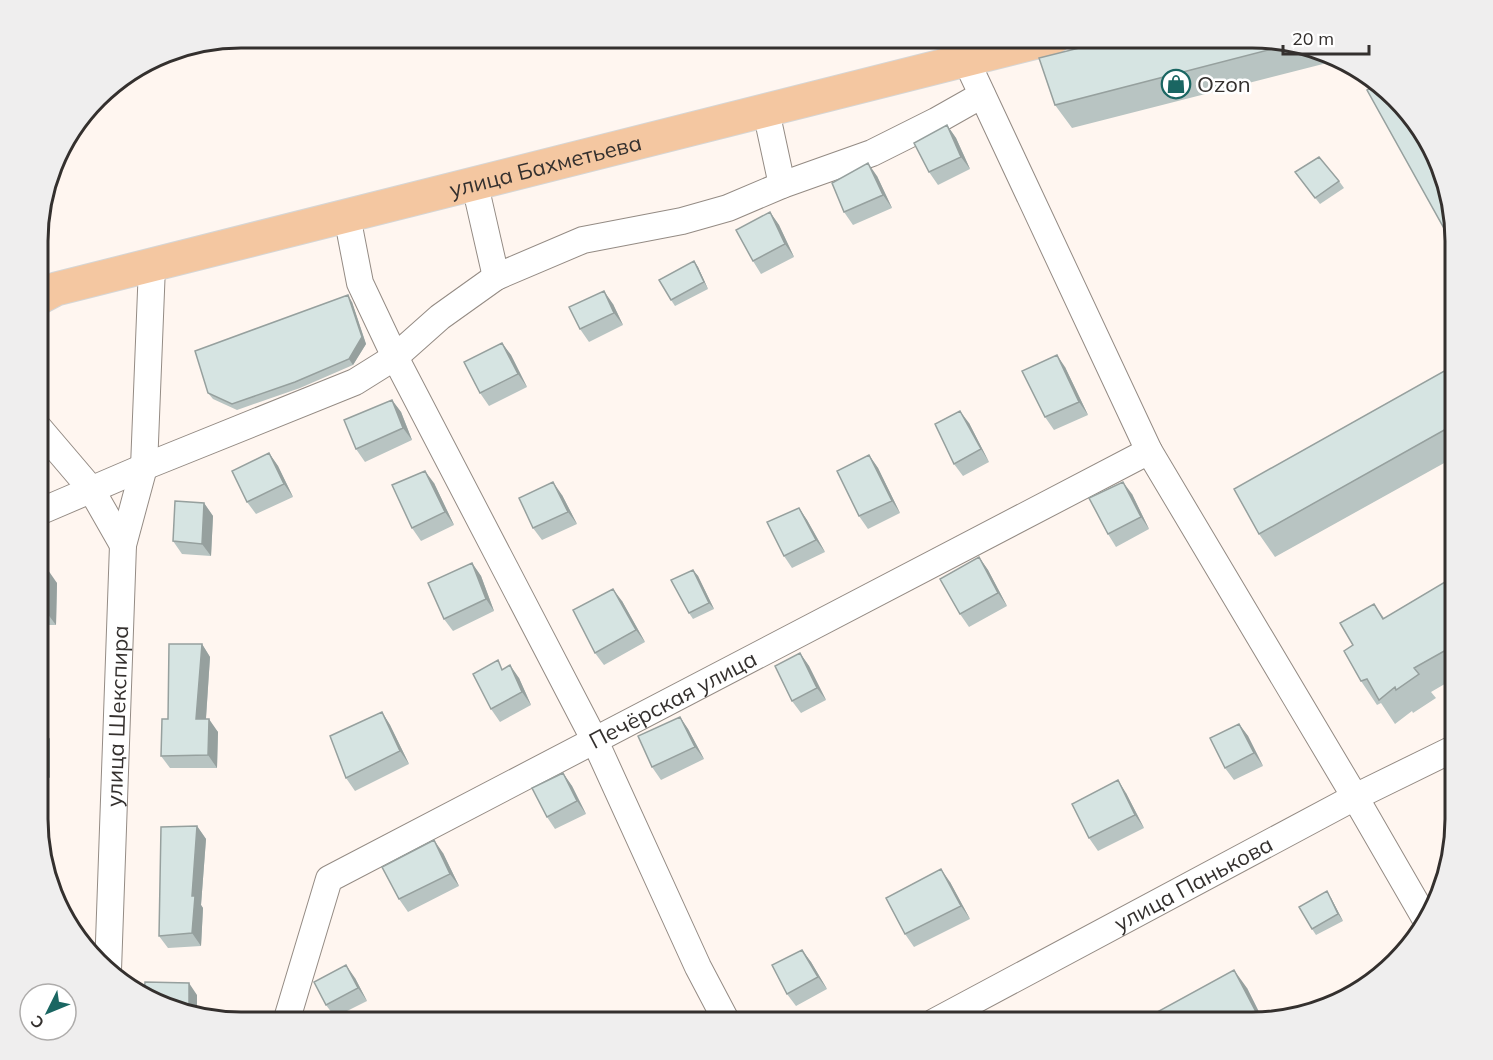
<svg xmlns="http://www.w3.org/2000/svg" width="1493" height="1060" font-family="Mulish,sans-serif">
  <rect width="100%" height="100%" fill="#fff6f0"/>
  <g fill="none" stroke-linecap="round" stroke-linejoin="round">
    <g stroke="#948b84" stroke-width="28">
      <g id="street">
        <path d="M966 60 1149 451 1355 797 1426 920"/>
        <path d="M766 111 782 185"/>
        <path d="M475 185 496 277"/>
        <path d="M347 216 360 283 395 357 595 741 698 967 727 1022"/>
        <path d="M39 428 91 489 123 545"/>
        <path d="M39 512 144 467 355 382 395 357 440 317 496 277 583 240 682 221 728 208 782 185 872 153 936 121 982 95"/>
        <path id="s1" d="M108 970 123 545 144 467 152 266"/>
        <path id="s2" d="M286 1022 329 879 1149 451"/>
        <path id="s3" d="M934 1022 1355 797 1455 748"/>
      </g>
    </g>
    <g stroke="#d6d6d5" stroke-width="35">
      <g id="primary">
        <path id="s4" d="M39 298 56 289 1053 38"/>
      </g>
    </g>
    <use href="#street" stroke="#fff" stroke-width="26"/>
    <use href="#primary" stroke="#f4c7a1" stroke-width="33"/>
  </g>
  <path fill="#b8c4c2" d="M1265 38 1324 51 1327 63 1072 128 1055 105Z
    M947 125 956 138 970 169 938 185 929 172Z
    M1295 172 1339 181 1344 188 1320 204Z
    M877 176 892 208 853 225 844 212Z
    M770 212 779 225 794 257 761 274 753 261Z
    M694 261 698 267 708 289 675 306 671 300Z
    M352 302 366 344 353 365 300 388 237 410 213 399 208 393Z
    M613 304 623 325 589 342 580 329Z
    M502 343 511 355 527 387 489 406 480 393Z
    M1455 365V457L1275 557 1259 534Z
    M1065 367 1088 415 1054 430 1045 417Z
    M392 400 401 412 412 440 365 462 356 449Z
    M969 423 989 462 963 476 954 464Z
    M269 453 278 466 293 497 256 514 247 502Z
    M869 455 878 468 900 513 868 529 859 516Z
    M434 483 454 525 421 541 412 528Z
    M1132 494 1149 529 1116 547 1108 534Z
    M562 495 577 524 542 540 533 528Z
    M204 503 213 516 211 556 182 554 173 541Z
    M799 508 807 520 825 552 792 568 784 556Z
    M979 557 988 570 1007 606 969 627 960 614Z
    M472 563 481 576 494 611 453 631 444 619Z
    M693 570 698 576 714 609 693 619 689 613Z
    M39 571 57 583 56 625H39Z
    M1455 576V678L1431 692 1436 698 1413 713 1412 711 1395 724 1381 703 1377 705 1361 681 1353 645 1374 604 1384 618Z
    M622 601 645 642 604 665 595 653Z
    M202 644 210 657 206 719 218 732 217 768H170L161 756 168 719Z
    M800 653 809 666 826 700 801 713 792 701Z
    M504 669 519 678 531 705 500 722 491 709Z
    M382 712 390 725 409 764 355 791 346 778Z
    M680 717 688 729 704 759 661 780 652 767Z
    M1239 724 1248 736 1263 766 1234 780 1225 768Z
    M39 726 50 739V778H39Z
    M563 773 572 786 586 814 555 829 547 817Z
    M1126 793 1144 828 1098 851 1089 838Z
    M197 826 206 839 201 905 203 908 201 946 168 948 159 936Z
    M443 853 459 886 408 912 399 899Z
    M950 882 970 919 914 947 905 934Z
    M1331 898 1343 921 1316 935 1312 929Z
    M802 950 811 962 827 989 796 1006 787 994Z
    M355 978 367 1001 335 1017 326 1005Z
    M1247 988 1263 1020 1253 1022H1139Z"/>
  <path fill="#96a09e" d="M1318 50 1324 51 1327 63Z
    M947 125 956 138 970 169 961 157Z
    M868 163 877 176 892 208 883 195Z
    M770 212 779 225 794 257 785 244Z
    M694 261 698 267 708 289 704 282Z
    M604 291 613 304 623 325 614 313Z
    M348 295 352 302 366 344 353 365 349 359Z
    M502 343 511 355 527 387 518 374Z
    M1057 355 1065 367 1088 415 1079 402Z
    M392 400 401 412 412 440 403 428Z
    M960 411 969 423 989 462 981 449Z
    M269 453 278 466 293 497 284 484Z
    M869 455 878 468 900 513 892 501Z
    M425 471 434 483 454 525 445 512Z
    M553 482 562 495 577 524 568 512Z
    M1123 482 1132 494 1149 529 1141 517Z
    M204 503 213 516 211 556 202 544Z
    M799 508 807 520 825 552 816 540Z
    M979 557 988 570 1007 606 998 593Z
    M472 563 481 576 494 611 486 599Z
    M48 570 57 583 56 625 47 613Z
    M693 570 698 576 714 609 709 603Z
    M613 589 622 601 645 642 636 630Z
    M202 644 210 657 205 732 196 719Z
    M800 653 809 666 826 700 817 688Z
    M510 665 519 678 531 705 522 692Z
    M382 712 390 725 409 764 400 751Z
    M680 717 688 729 704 759 695 747Z
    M209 719 218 732 217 768 208 755Z
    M1239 724 1248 736 1263 766 1254 753Z
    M41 726 50 739V778L41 766Z
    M563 773 572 786 586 814 577 801Z
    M1118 780 1126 793 1144 828 1135 815Z
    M39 812 48 824 46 866 39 845Z
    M197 826 206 839 201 905 203 908 201 946 192 933V896Z
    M434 840 443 853 459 886 450 874Z
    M941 869 950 882 970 919 961 906Z
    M1327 891 1331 898 1343 921 1338 914Z
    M802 950 811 962 827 989 818 977Z
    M346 965 355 978 367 1001 358 988Z
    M1234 970 1247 988 1263 1020H1261L1256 1012Z
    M189 983 197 995V1016L190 1015 189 1012Z"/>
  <path fill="#d6e4e2" stroke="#96a09e" stroke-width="1.5" d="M1119 38H1265L1291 44 1055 105 1039 58Z
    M1379 83 1434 151 1455 228V248L1367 90Z
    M947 125 961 157 929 172 914 143Z
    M1319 157 1339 181 1315 198 1295 172Z
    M868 163 883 195 844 212 832 183Z
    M770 212 785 244 753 261 736 230Z
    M694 261 704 282 671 300 659 280Z
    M604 291 614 313 580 329 569 307Z
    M348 295 362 337 349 359 295 382 232 404 208 393 195 351Z
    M502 343 518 374 480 393 464 362Z
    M1057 355 1079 402 1045 417 1022 371Z
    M1455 365V424L1259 534 1234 489Z
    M392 400 403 428 356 449 344 420Z
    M960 411 981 449 954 464 935 424Z
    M269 453 284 484 247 502 232 471Z
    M869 455 892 501 859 516 837 471Z
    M425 471 445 512 412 528 392 485Z
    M553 482 568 512 533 528 519 498Z
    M1123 482 1141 517 1108 534 1089 498Z
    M175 501 204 503 202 544 173 541Z
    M799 508 816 540 784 556 767 522Z
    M1455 550V563L1449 554Z
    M979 557 998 593 960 614 940 579Z
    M472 563 486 599 444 619 428 583Z
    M48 570 47 613H39V571Z
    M693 570 709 603 689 613 671 580Z
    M1455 576V645L1414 668 1419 674 1396 690 1395 687 1379 700 1367 679 1361 681 1344 651 1353 645 1340 623 1374 604 1383 619Z
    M613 589 636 630 595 653 573 610Z
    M169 644H202L196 719H209L208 755 161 756 162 719H168Z
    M800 653 817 688 792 701 775 666Z
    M498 660 502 670 510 665 522 692 491 709 473 674Z
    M382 712 400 751 346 778 330 736Z
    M680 717 695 747 652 767 638 736Z
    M1239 724 1254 753 1225 768 1210 738Z
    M39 726H41V766H39Z
    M563 773 577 801 547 817 532 788Z
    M1118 780 1135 815 1089 838 1072 804Z
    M197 826 192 896H195L192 933 159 936 161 827Z
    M434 840 450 874 399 899 382 867Z
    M941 869 961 906 905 934 886 898Z
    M1327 891 1338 914 1312 929 1299 907Z
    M802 950 818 977 787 994 772 965Z
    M346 965 358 988 326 1005 314 982Z
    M1234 970 1256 1012 1237 1022H1139Z
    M145 982 189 983V1012H175L144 995Z
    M679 1012 684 1022H661Z"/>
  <defs>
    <g id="shop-ring" transform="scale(1.5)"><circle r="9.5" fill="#fff" stroke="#1a6662" stroke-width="1.5"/><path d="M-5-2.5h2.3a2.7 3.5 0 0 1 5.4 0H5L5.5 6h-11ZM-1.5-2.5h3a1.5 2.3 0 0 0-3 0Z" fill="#1a6662"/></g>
  </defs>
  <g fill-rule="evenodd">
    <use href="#shop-ring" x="1176" y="84"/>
  </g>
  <g text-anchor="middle" stroke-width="5" stroke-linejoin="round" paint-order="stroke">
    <g font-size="22" fill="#34302e" stroke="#fff" text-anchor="start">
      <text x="1197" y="92">Ozon</text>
    </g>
    <g font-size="22" fill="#34302e" stroke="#fff">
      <text dy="8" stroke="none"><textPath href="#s4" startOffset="524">улица Бахметьева</textPath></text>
      <text dy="8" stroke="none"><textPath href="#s2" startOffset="537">Печёрская улица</textPath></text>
      <text dy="8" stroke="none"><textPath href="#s1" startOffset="254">улица Шекспира</textPath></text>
      <text dy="8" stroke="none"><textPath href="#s3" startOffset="294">улица Панькова</textPath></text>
    </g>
  </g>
  <path d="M0 0H1493V1060H0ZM241 48H1252A193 193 0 0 1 1445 241V819A193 193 0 0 1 1252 1012H241A193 193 0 0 1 48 819V241A193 193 0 0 1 241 48Z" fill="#efeeee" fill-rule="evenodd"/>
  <path fill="none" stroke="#34302e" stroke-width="3" d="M241 48H1252A193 193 0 0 1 1445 241V819A193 193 0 0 1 1252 1012H241A193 193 0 0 1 48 819V241A193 193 0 0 1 241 48Z"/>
  <g transform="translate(48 1012) rotate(227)"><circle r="28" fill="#ffffff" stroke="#aeacab" stroke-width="1.5"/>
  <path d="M0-4.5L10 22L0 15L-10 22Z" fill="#1a6662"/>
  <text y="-9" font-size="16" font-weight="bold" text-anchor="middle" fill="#34302e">С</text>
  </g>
  <path d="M1283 45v9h86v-9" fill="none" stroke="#34302e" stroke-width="3"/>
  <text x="1292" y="45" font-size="18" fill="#34302e" stroke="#ffffff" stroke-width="4.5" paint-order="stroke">20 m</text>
</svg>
